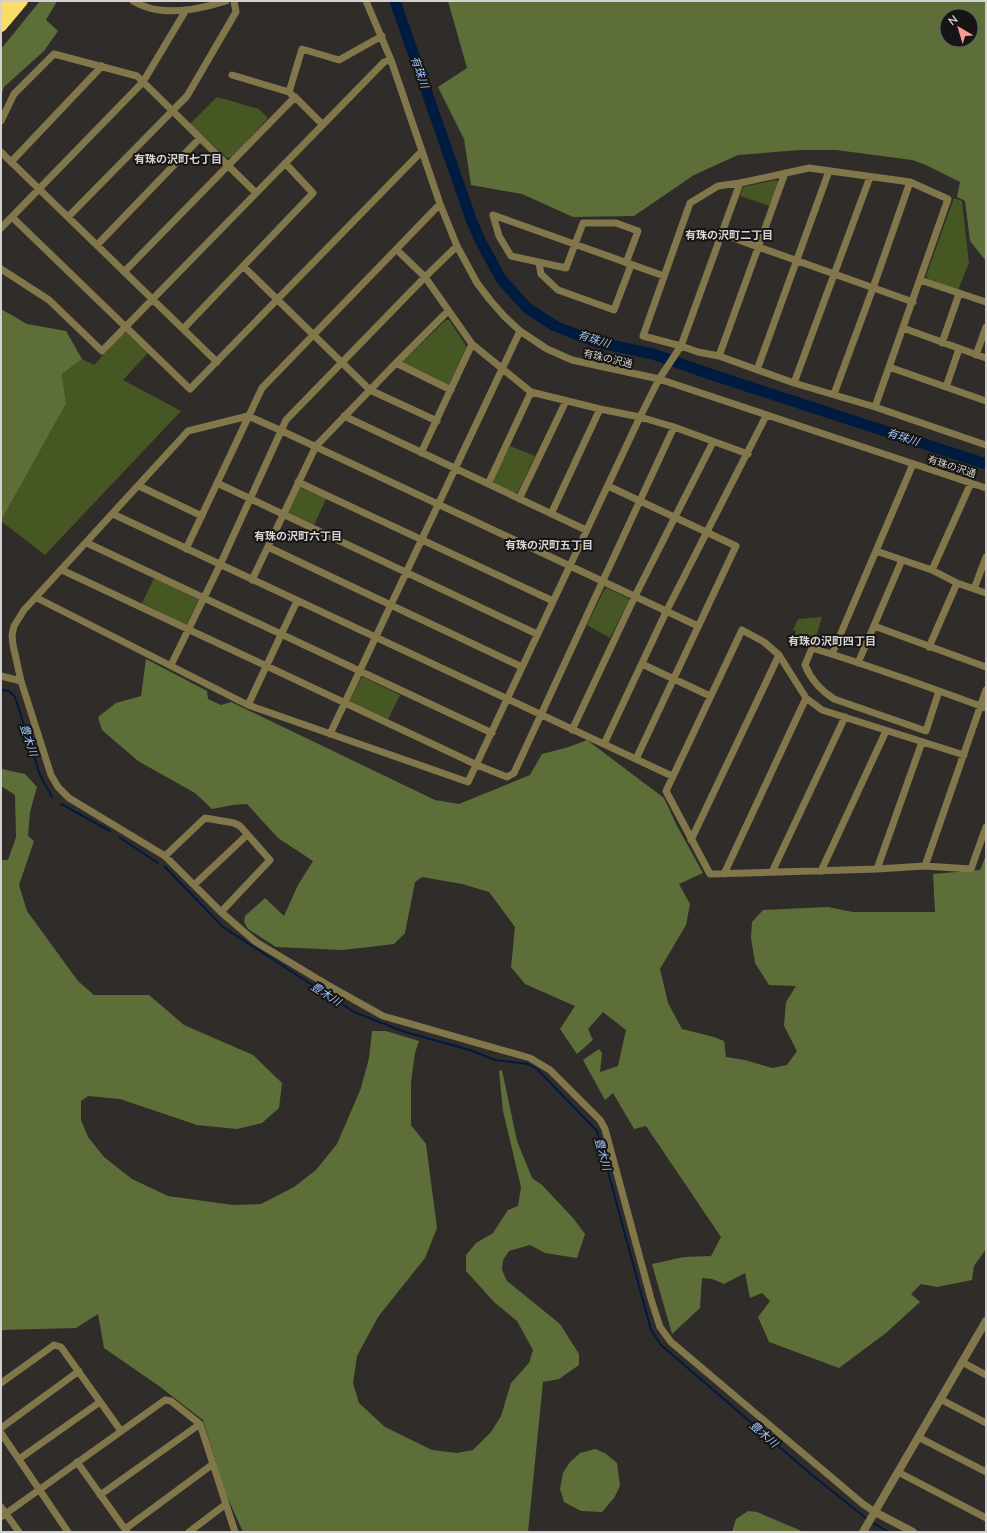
<svg xmlns="http://www.w3.org/2000/svg" width="987" height="1533" font-family="Mulish,'Noto Sans JP',sans-serif">
  <rect width="100%" height="100%" fill="#2f2c2a"/>
  <path fill="#475723" d="M217 97 259 109 268 118 233 157 227 158 190 124Z
    M776 180 778 182 770 206 740 196 743 187Z
    M954 198 962 201 969 263 958 290 928 279 926 276Z
    M446 320H449L465 344 466 348 448 386 403 365V361Z
    M127 333 148 353 123 380 181 411 45 555 1 521 66 404 62 374 82 359 94 365 123 334Z
    M510 446 535 456 518 492 515 493 494 483 493 480Z
    M301 488 326 499 314 525 288 514 287 511 298 489Z
    M154 578 199 600 186 625 142 603Z
    M607 588 628 598 629 600 610 638 587 625 604 590Z
    M822 617 814 643 795 637 796 631 793 630 798 619Z
    M363 677 400 695 388 719 351 702 350 700 361 678Z"/>
  <path fill="#5d6e39" fill-rule="evenodd" d="M40 1H55L56 3 46 20 58 31 44 51 4 87 1 96V49Z
    M448 1H986V261L970 241 965 201 957 197 960 182 926 165 912 160 836 150H800L738 155 694 175 634 216 573 217 522 194 471 185 464 139 438 87 467 68ZM947 16H971V40H947Z
    M1 309 27 324 66 331 82 359 62 374 66 404 1 521Z
    M146 659 207 691 208 699 221 705 231 702 435 800 459 804 530 775 542 754 569 747 587 740 664 798 677 826 703 873 679 884 690 904 686 925 660 969 668 1003 682 1029 714 1037 724 1041 726 1057 745 1060 772 1068 787 1065 797 1051 784 1026 786 1002 796 986 769 985 755 963 751 938 752 922 763 910 828 907 853 912H935L933 874 980 870 986 855V1249L974 1266 972 1280 937 1287 921 1284 911 1294 920 1302 886 1333 839 1368 769 1342 758 1317 770 1301 762 1293 750 1298 745 1273 724 1284 712 1279 702 1278 700 1308 672 1334 652 1264 684 1257 711 1256 721 1237 646 1126 634 1129 613 1093 605 1100 583 1060 599 1049 602 1053 600 1072 618 1066 626 1030 603 1012 588 1029 593 1040 577 1054 560 1029 575 1006 525 984 511 967 515 927 489 892 462 884 422 877 415 882 405 933 394 944 343 950 276 947 248 929 244 922 245 916 265 898 284 916 298 885 313 861 278 838 247 804 233 805 212 809 195 793 138 761 102 730 98 717 116 703 141 696Z
    M2 769 25 774 37 787 30 812 28 836 34 841 19 885 27 911 78 981 94 995H149L184 1025 253 1055 282 1083 279 1108 262 1123 237 1129 197 1125 120 1099 88 1096 81 1101V1120L88 1137 104 1157 132 1179 168 1196 233 1205 261 1204 294 1187 316 1170 337 1144 361 1088 369 1058 372 1031H386L419 1041 415 1053 411 1082V1125L426 1144 437 1228 425 1258 378 1317 357 1356 353 1383 359 1403 385 1427 432 1450 457 1453 473 1450 491 1432 501 1416 511 1383 529 1363 533 1350 517 1321 494 1302 466 1271V1255L476 1243 493 1233 508 1210 518 1206 521 1187 503 1111 499 1071 502 1070 517 1141 532 1178 542 1185 573 1218 585 1234 577 1258 545 1253 530 1245 509 1251 503 1260 502 1270 507 1281 560 1324 579 1354V1365L559 1379 543 1382 528 1532H243L225 1492 203 1420 159 1386 104 1348 98 1314 76 1328 1 1330V860H8L16 837 15 795 1 786Z
    M595 1449 605 1453 617 1463 620 1486 614 1498 602 1512 581 1511 564 1502 560 1489 563 1473 570 1462 580 1453Z
    M748 1511 757 1512 804 1532H732L736 1519Z"/>
  <g fill="none" stroke-linecap="round" stroke-linejoin="round">
    <path stroke="#001b40" stroke-width="2" d="M1 690 9 691 15 697 40 775 52 797
      M61 804 110 831
      M119 837 158 863
      M165 867 223 927 354 1012 405 1032 470 1050 495 1060 528 1064 538 1070 597 1131 651 1330 661 1345 812 1475 867 1519
      M871 1522 889 1532"/>
    <path stroke="#001b40" stroke-width="11" d="M395 1 472 222 481 242 501 279 527 308 555 326 596 342 653 354 707 373 986 464"/>
    <path stroke="#82764b" stroke-width="7" d="M133 1C140 5 150 9 159 10 180 13 207 7 226 1
      M366 1 391 60 440 204 457 246 477 283 490 300 504 316 520 331 547 349 572 360 659 379 986 488
      M232 75 289 92 292 95
      M289 92 302 49 339 60 382 36
      M1 121 14 94 54 54 137 76 256 193
      M1 152 217 362
      M11 162 102 66
      M493 215 499 236 511 256 566 268 583 223H616L638 231 626 263
      M493 215 664 276
      M12 217 190 389 422 151
      M68 217 187 96 236 12 234 1
      M1 228 143 82 186 10
      M722 234 913 302
      M97 245 200 138
      M397 250 425 277 472 344 531 392 600 409 640 417 674 427 748 454
      M539 263 541 274 558 290 614 310 631 265
      M243 266 370 390 437 421
      M1 269 49 300 102 351 384 62 391 60
      M124 272 295 97 322 124
      M920 280 986 302
      M903 328 986 358
      M183 329 313 193 285 163
      M942 343 959 294
      M976 355 986 327
      M719 356 785 173
      M396 363 451 390
      M889 367 986 401
      M757 370 829 171
      M794 383 870 177
      M946 387 959 349
      M834 394 873 288 910 182
      M875 407 948 199 910 182 809 168 740 183 718 186 690 203 643 336 681 346 698 352 719 356 794 383 875 407 986 445
      M344 416 586 530
      M421 453 472 344
      M298 482 553 601
      M217 483 537 634
      M488 484 531 392
      M139 486 202 516
      M608 486 736 546 636 759
      M519 499 566 401
      M113 514 672 776
      M551 514 600 409
      M87 543 492 733
      M268 547 522 667
      M186 549 262 388 440 204
      M876 551 932 570 957 583 986 593
      M62 570 477 765 507 777 514 773 674 427
      M932 570 971 483
      M252 580 316 446 396 363 448 311
      M974 589 986 557
      M37 598 248 705 468 782 640 417 659 379 681 346 740 183
      M698 626 282 431 248 416 188 431 24 610 14 626 12 635 13 645 21 681 51 775 58 787 69 798 165 856 221 912 256 942 326 984 383 1016 530 1058 550 1070 600 1120 605 1129 651 1299 660 1327 671 1342 863 1504 875 1512
      M874 626 986 667
      M929 647 957 583
      M832 654 913 464
      M858 663 902 560
      M642 664 710 696
      M171 665 220 565 286 420 425 277 457 246
      M1 676 21 681
      M939 691 926 731 834 699C820 690 811 680 805 665L812 648C871 666 929 687 986 708
      M248 705 297 601
      M572 730 635 596 713 442
      M330 734 520 331
      M604 744 666 612 766 416
      M964 755 822 710 806 698 779 655 764 642 742 630 666 791 710 874 877 869 925 866 971 869 986 827
      M691 840 779 655
      M165 856 205 818 234 823 240 826 270 860 221 912
      M925 866 986 690
      M877 869 922 742
      M821 871 886 731
      M772 872 845 717
      M724 874 806 698
      M194 885 247 835
      M962 1362 986 1375
      M1 1383 54 1345 61 1347 121 1431
      M940 1399 986 1423
      M1 1428 79 1371
      M1 1433 68 1532
      M918 1437 986 1472
      M19 1459 100 1402
      M77 1462 127 1532
      M898 1472 986 1518
      M100 1495 200 1424
      M1 1507 19 1532
      M1 1517 165 1400 171 1401 200 1424 235 1532
      M125 1529 213 1464
      M189 1532 226 1504"/>
    <path stroke="#82764b" stroke-width="8" d="M875 1512 913 1532
      M863 1532 986 1321"/>
    <path stroke="#fcdc69" stroke-width="12" d="M1 9 8 1
      M1 26 22 1"/>
  </g>
  <g text-anchor="middle" stroke-width="4" stroke-linejoin="round" paint-order="stroke">
    <g font-size="10" fill="#d4d2d1" stroke="#161414">
      <text transform="translate(608 358) rotate(13)" y="4">有珠の沢通</text>
      <text transform="translate(952 466) rotate(18)" y="4">有珠の沢通</text>
    </g>
    <g font-size="11" font-style="italic" fill="#9bc3f8" stroke="#161414">
      <text transform="translate(420 72) rotate(71)" y="4">有珠川</text>
      <text transform="translate(594 339) rotate(17)" y="4">有珠川</text>
      <text transform="translate(903 437) rotate(18)" y="4">有珠川</text>
      <text transform="translate(29 740) rotate(72)" y="4">豊木川</text>
      <text transform="translate(326 994) rotate(33)" y="4">豊木川</text>
      <text transform="translate(603 1154) rotate(75)" y="4">豊木川</text>
      <text transform="translate(764 1434) rotate(41)" y="4">豊木川</text>
    </g>
    <g font-size="11" font-weight="bold" fill="#d8d4d2" stroke="#161414">
      <text x="178" y="163">有珠の沢町七丁目</text>
      <text x="729" y="239">有珠の沢町二丁目</text>
      <text x="298" y="540">有珠の沢町六丁目</text>
      <text x="549" y="549">有珠の沢町五丁目</text>
      <text x="832" y="645">有珠の沢町四丁目</text>
    </g>
  </g>
  <rect width="987" height="1533" fill="none" stroke="#d4d2d1" stroke-width="4"/>
  <g transform="translate(959 28) rotate(322)"><circle r="19" fill="#161414" stroke="#626060"/>
  <path d="M0-3L7 15L0 10L-7 15Z" fill="#f59c94"/>
  <text y="-6" font-size="11" font-weight="bold" text-anchor="middle" fill="#d4d2d1">N</text>
  </g>
</svg>
